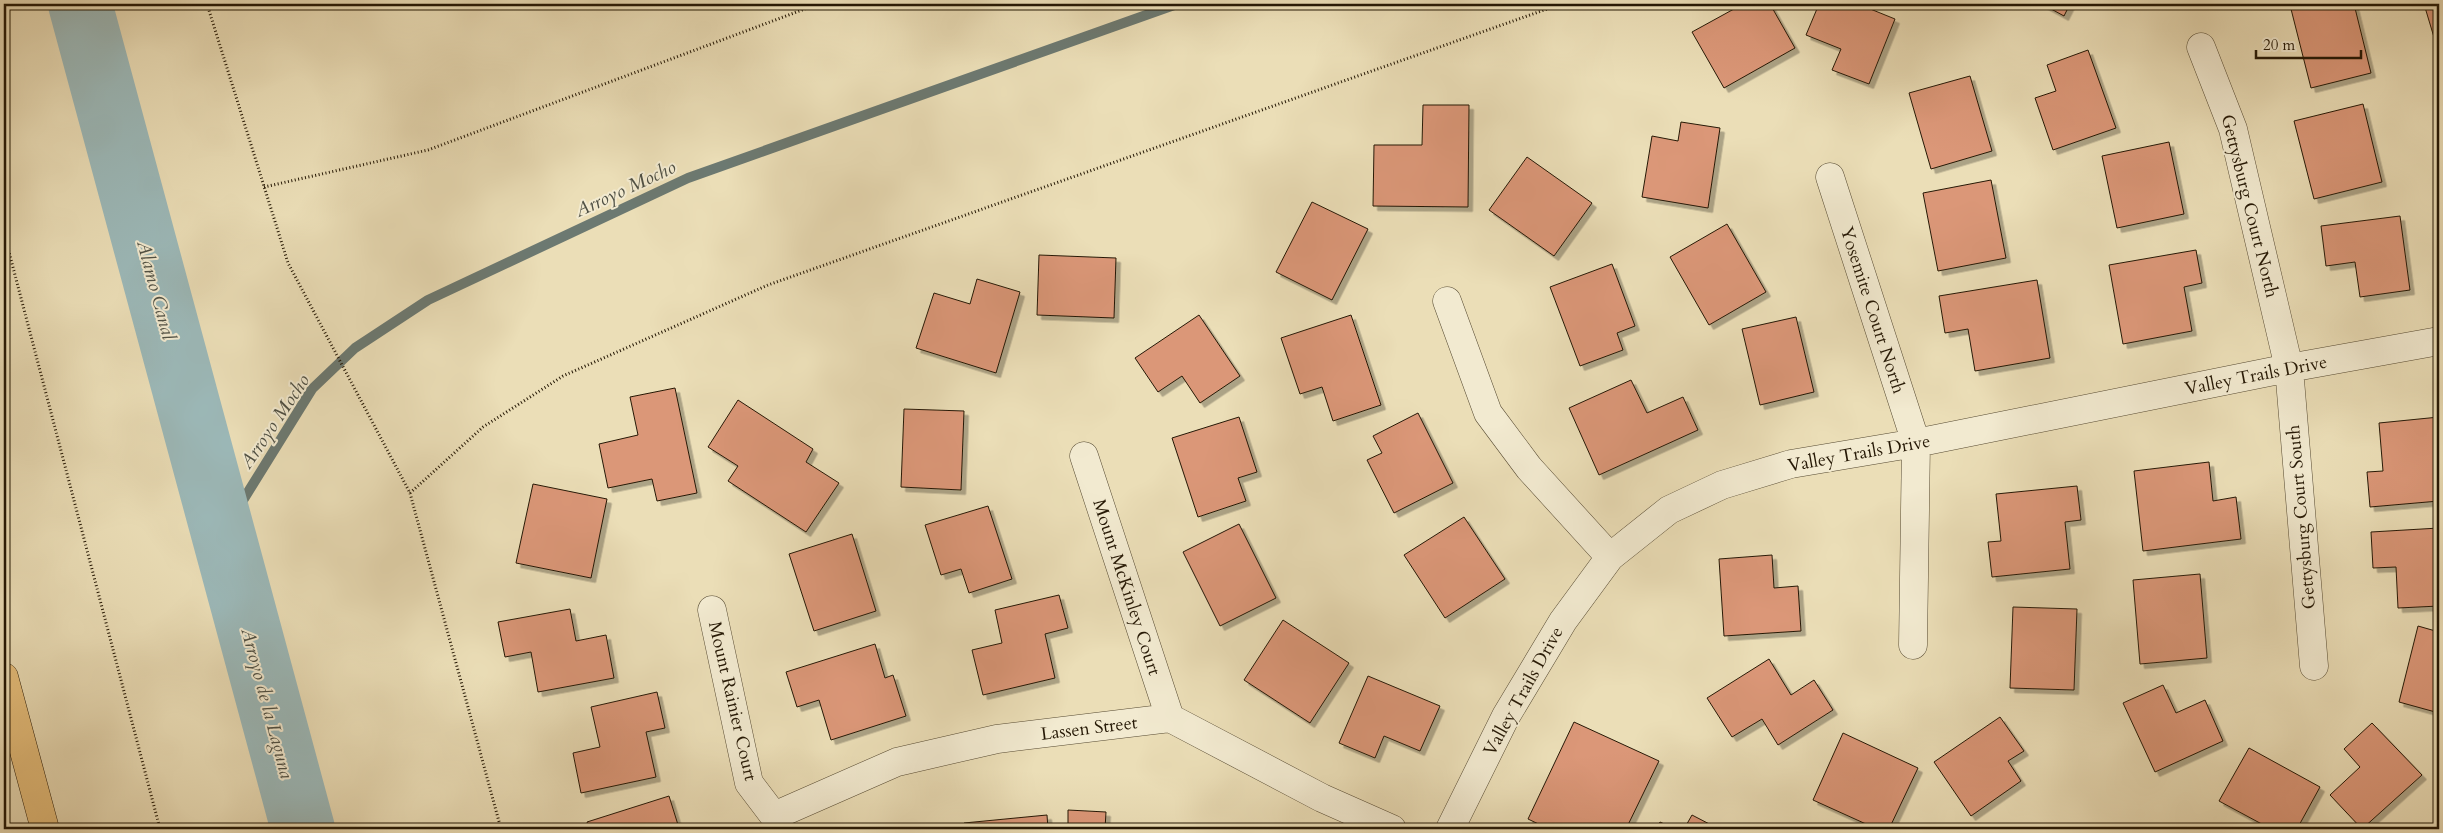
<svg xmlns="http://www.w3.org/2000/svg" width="2443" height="833" font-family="Cardo,serif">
  <defs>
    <filter id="shadow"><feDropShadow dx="4.5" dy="4.5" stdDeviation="0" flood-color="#0004"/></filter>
  </defs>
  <rect width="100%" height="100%" fill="#ebdeb7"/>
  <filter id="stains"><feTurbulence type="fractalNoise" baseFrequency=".004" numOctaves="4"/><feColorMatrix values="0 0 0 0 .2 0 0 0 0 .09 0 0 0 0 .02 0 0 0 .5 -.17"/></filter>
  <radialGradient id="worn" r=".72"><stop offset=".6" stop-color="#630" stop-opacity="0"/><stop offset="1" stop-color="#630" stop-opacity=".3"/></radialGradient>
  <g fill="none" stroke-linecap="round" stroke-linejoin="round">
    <path stroke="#6c7971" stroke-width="10" d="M233 576 240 505 312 389 355 348 428 300 688 178 1177 4"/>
    <path stroke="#9cb9b9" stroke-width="64" d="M80 4 303 829"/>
  </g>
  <path fill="#db9778" stroke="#251805" filter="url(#shadow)" d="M1743 4H1770L1795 48 1724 88 1692 32Z
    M1819 4H1858L1895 19 1869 84 1832 70 1841 49 1806 35Z
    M2042 4H2070L2064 16Z
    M2313 4H2354L2371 73 2311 88 2291 9Z
    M2424 4H2439V54Z
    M2088 50 2116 128 2053 150 2035 98 2056 91 2047 65Z
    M1970 76 1992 151 1931 169 1909 93Z
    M2363 104 2382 182 2314 199 2294 121Z
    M1423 105H1469L1468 207 1373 206 1374 145H1422Z
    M1681 122 1720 128 1708 208 1642 197 1652 136 1678 141Z
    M2169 142 2184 214 2117 228 2102 156Z
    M1527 157 1592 203 1554 256 1489 210Z
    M1991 180 2006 258 1938 271 1923 193Z
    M1312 202 1368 229 1332 300 1276 272Z
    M2400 216 2410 290 2360 297 2355 262 2326 266 2321 226Z
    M1727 224 1766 292 1709 325 1670 257Z
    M2196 250 2202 283 2184 287 2192 331 2123 344 2109 265Z
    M1039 255 1116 258 1114 318 1037 315Z
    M1612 264 1635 326 1617 333 1623 350 1580 366 1550 287Z
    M977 279 1020 292 996 373 916 348 934 293 970 304Z
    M2037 280 2050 358 1975 371 1968 329 1945 333 1939 296Z
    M1199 315 1240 376 1200 403 1182 376 1158 392 1135 358Z
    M1351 315 1381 405 1333 421 1322 387 1300 394 1281 338Z
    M1796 317 1814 392 1760 405 1742 329Z
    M1631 380 1647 413 1683 397 1698 430 1599 475 1569 408Z
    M675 388 697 493 657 501 652 479 608 488 599 444 638 435 630 397Z
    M738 400 813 449 806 462 839 483 806 532 728 481 738 466 708 447Z
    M904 409 964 411 961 490 901 487Z
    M1418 413 1453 483 1394 513 1367 460 1382 453 1373 436Z
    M1239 417 1257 472 1238 478 1246 501 1198 517 1172 438Z
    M2439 417V501L2370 507 2367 472 2383 471 2379 423Z
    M2209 462 2213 501 2236 497 2241 539 2143 551 2134 471Z
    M533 484 607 499 591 578 516 563Z
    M2077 486 2081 520 2065 522 2070 569 1992 577 1988 542 2001 541 1996 494Z
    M988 506 1012 579 969 593 961 569 941 575 925 525Z
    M1464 517 1505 579 1445 618 1404 555Z
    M1239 524 1276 598 1220 626 1183 552Z
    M2439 528V606L2398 608 2396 567 2373 568 2371 532Z
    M852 534 876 611 814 631 789 554Z
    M1772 555 1774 588 1798 586 1801 631 1724 636 1719 559Z
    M2200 574 2207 658 2140 664 2133 580Z
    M1059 595 1068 628 1045 634 1055 678 983 695 972 650 1002 643 995 610Z
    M2013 607 2077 609 2074 690 2010 688Z
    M570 609 576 641 606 635 614 678 538 692 531 652 505 657 498 622Z
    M1283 620 1349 663 1310 723 1244 680Z
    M2418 626 2439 632V713L2399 702Z
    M875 644 885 678 893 675 906 716 831 740 819 700 797 707 786 672Z
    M1769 659 1791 695 1814 680 1833 710 1778 745 1762 719 1732 737 1707 698Z
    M1368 676 1440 706 1420 751 1384 736 1375 758 1339 743Z
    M2163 685 2176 713 2205 700 2223 741 2155 772 2123 703Z
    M657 692 665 728 646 732 656 777 581 793 573 753 600 747 591 707Z
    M2000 717 2024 751 2008 761 2021 781 1971 816 1934 762Z
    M1574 722 1659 761 1626 829H1549L1528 819Z
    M2372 723 2422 775 2362 829 2330 795 2360 767 2344 749Z
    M1843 733 1918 768 1889 829H1877L1813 800Z
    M2249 748 2320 787 2297 829H2271L2219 801Z
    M669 796 679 828 589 829 587 822Z
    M1068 810 1106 812 1105 829H1068Z
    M1047 815 1048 829H965L964 823Z
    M1692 815 1719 829H1684Z
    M1660 822 1675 829H1656Z"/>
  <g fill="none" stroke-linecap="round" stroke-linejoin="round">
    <g stroke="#564a32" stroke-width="29">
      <path id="minor" d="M2201 47 2233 129 2289 368 2314 666
        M1830 177 1916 443 1913 645
        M1447 301 1488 413 1529 468 1610 557
        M1084 456 1170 718
        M712 610 749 783 774 816 897 762 997 739 1170 718 1322 798 1392 829
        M1450 829 1506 716 1563 621 1610 557 1669 510 1722 485 1791 464 1916 443 2289 368 2439 341"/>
    </g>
    <g stroke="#251805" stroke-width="29">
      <path id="highway" d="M4 677 45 829"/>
    </g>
    <path stroke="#251805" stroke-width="3" stroke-dasharray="1 2.5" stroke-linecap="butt" d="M207 4 288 263 410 493 501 829
      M264 187 428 150 818 4
      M4 233 160 829
      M410 493 483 427 563 376 768 285 1561 4"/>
    <use href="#minor" stroke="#f2ead0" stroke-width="28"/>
    <use href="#highway" stroke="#e6bf7c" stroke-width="28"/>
  </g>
  <g text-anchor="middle" stroke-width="4" stroke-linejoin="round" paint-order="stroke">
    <g font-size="18" fill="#251805" stroke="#f2ead0">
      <text transform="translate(2250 206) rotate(76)" y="6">Gettysburg Court North</text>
      <text transform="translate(1873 310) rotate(72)" y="6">Yosemite Court North</text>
      <text transform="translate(2256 375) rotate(-11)" y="6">Valley Trails Drive</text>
      <text transform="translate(1859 453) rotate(-10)" y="6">Valley Trails Drive</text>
      <text transform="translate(2301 517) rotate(-95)" y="6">Gettysburg Court South</text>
      <text transform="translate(1127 587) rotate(72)" y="6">Mount McKinley Court</text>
      <text transform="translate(1523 691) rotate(-61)" y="6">Valley Trails Drive</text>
      <text transform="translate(733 701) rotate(77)" y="6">Mount Rainier Court</text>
      <text transform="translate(1089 728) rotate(-7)" y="6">Lassen Street</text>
    </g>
    <g font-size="19" font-style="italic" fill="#4f5044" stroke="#f2ead0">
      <text transform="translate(625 188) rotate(-25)" y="7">Arroyo Mocho</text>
      <text transform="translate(157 290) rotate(75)" y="7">Alamo Canal</text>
      <text transform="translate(274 421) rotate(-56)" y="7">Arroyo Mocho</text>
      <text transform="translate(268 703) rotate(75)" y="7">Arroyo de la Laguna</text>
    </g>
  </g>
  <rect width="2443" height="833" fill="none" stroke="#ebdeb7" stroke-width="20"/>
  <rect x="5" y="5" width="2433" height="823" fill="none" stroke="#251805" stroke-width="2.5"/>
  <rect x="10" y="10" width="2423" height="813" fill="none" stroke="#251805"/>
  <path d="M2256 50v8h105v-8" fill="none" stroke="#251805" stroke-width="2.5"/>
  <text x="2263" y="50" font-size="15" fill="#251805" stroke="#f2ead0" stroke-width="4" paint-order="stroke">20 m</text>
  <rect width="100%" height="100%" filter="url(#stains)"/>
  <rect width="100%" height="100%" fill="url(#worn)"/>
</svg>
